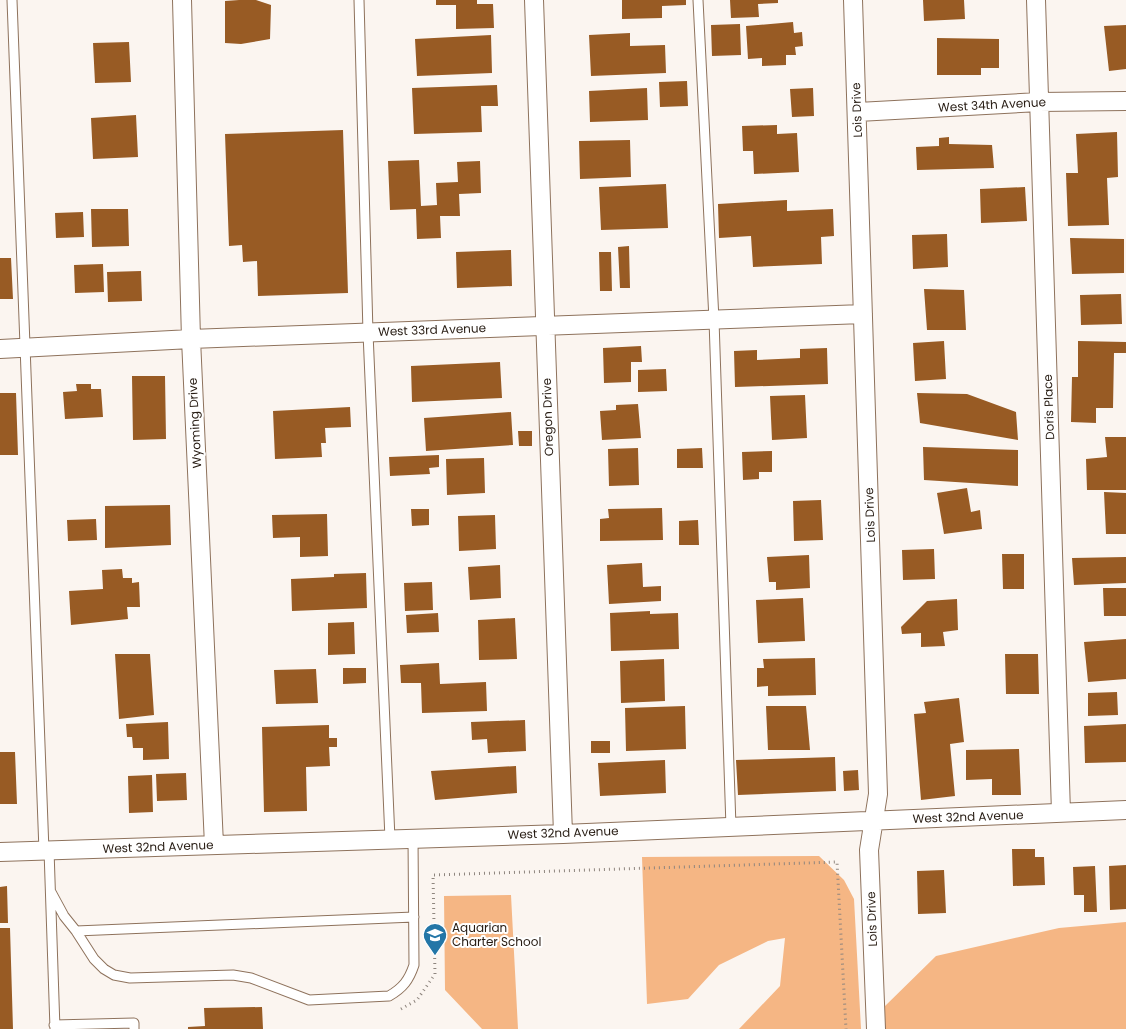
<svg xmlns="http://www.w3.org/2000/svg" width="1126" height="1029" font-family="Poppins,sans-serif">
  <rect width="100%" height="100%" fill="#fbf5f0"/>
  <path fill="#f5b684" d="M819 856 844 880 854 899 861 1029H739L780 986 785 938 768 941 719 965 688 999 647 1004 642 857Z
    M511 895 518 1029H482L445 990 444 896Z
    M1126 922V1029H885L883 1008 936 956 1059 928Z"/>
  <path fill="#985b24" d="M239 0H256L271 5 270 39 241 44 225 43V1Z
    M436 0H477V4H493L494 28 456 29V5H436Z
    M622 0H686V5L662 6V18L622 19Z
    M730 0H778V3L758 4 759 17 731 18Z
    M923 0H964L965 19 924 21Z
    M793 22 794 33 802 32 803 46 795 47 796 55H786V65L762 66V58L748 59 746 26Z
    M740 24 741 55 712 56 711 25Z
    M1126 25V69L1109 71 1104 26Z
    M630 33V46L665 45 666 73 591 76 589 35Z
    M491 35 492 73 417 76 415 39Z
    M937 38 999 39V68H981V75H937Z
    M129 42 131 82 95 83 93 43Z
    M687 81 688 106 660 107 659 82Z
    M497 85 498 106H481L482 132 414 134 412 88Z
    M647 88 648 120 590 122 589 91Z
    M813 88 814 116 792 117 790 89Z
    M136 115 138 157 93 159 91 118Z
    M777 125V134L797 133 799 172 754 174 753 151H743L742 126Z
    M343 130 348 293 258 296 257 261 243 262 242 245 229 246 225 134Z
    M1117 132 1118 177 1107 178 1109 225 1068 226 1066 173H1078L1076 134Z
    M949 137V144L992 145 994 168 917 170 916 147 939 146V138Z
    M630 140 631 177 580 179 579 141Z
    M419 160 421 206 437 205 436 183 458 182 457 162 480 161 481 193 459 194 460 216H440L441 238 417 239 416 209 390 210 388 161Z
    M666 184 668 228 601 230 599 187Z
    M1025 187 1027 221 981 223 980 189Z
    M787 200V211L833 209 834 236 821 237 822 264 753 267 751 236 719 238 718 204Z
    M91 209H128L129 246 92 247Z
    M83 212 84 237 56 238 55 213Z
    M947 234 948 267 913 269 912 235Z
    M1070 238 1124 239V273L1072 274Z
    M629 246 630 288H620L618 247Z
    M511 250 512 286 457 288 456 252Z
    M599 252H611L612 291H600Z
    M0 258H11L13 299H0Z
    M103 264 104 292 75 293 74 265Z
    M141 271 142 301 108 302 107 272Z
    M924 289 964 290 966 330H927Z
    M1121 294 1122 324 1081 325 1080 295Z
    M944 341 946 379 915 381 913 343Z
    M1078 341 1126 342V353H1114L1113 408H1096V423L1071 422 1072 377H1078Z
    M641 346 642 362H631V382L604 383 603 348Z
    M827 348 828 384 735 387 734 351 757 350V360L800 358V349Z
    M500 362 502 398 412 402 411 366Z
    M666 369 667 391 638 392V370Z
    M132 376H165L166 439 133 440Z
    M76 384H91V389H101L103 417 65 419 63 392 77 391Z
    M0 393H16L18 455H0Z
    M917 393 967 394 1016 412 1018 440 920 423Z
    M805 395 807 438 772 440 770 396Z
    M638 404 641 438 602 440 600 411 616 410V405Z
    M350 407 351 427 325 428 326 443H321L322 457 275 459 273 411Z
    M511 412 513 445 426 451 424 418Z
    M518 431H532V446H519Z
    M1105 437H1126V490H1087L1086 459 1107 457Z
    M923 447 1018 450V486L924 480Z
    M638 448 639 485 609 486 608 449Z
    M702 448 703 468H677V449Z
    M772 451V472H759V479L743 480 742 452Z
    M439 455V467L429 468 430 474 390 476 389 457Z
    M484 458 485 493 447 495 446 459Z
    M967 488 971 512 980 510 982 529 944 534 937 493Z
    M1104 492 1126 493V534H1106Z
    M821 500 823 540 794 541 793 501Z
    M170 505 171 545 105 548V506Z
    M662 508 663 540 600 541V519L609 518 608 509Z
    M411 509H429V525L412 526Z
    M327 514 328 556 300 557V537L273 538 272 515Z
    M495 515 496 549 459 551 458 516Z
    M96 519 97 540 68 541 67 520Z
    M698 520 699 545H679V521Z
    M934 549 935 579 903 580 902 550Z
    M1002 554H1024V589H1003Z
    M809 555 810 588 776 590V582H769L767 557Z
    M1126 557V583L1074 585 1072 558Z
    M642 563 643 587 661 586V601L609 604 607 565Z
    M500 565 501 598 470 600 468 567Z
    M122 569 123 578H132V583L139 582 140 607H127L128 619 71 625 69 591 103 589 102 570Z
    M366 573 367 608 292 611 291 579 334 577V574Z
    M432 582 433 610 405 611 404 583Z
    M1103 588H1126V616H1104Z
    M803 598 805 641 758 643 756 600Z
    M957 599 958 630 943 632 945 646 921 647V633L902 634 901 627 927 601Z
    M650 611V614L678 613 679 649 611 651 610 613Z
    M438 613 439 632 407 633 406 615Z
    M515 618 517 659 479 660 478 620Z
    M354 622 355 654 328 655V623Z
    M1126 639V679L1088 682 1084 642Z
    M115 654H150L154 715 119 719Z
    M1005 654H1038L1039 694H1006Z
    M815 658 816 695 768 696V686L757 687V668H764L763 659Z
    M664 659 665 701 621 703 620 661Z
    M439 663 440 684 486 682 487 711 422 713 421 683H401L400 665Z
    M343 668H366V683L343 684Z
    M316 669 318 703 276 704 274 670Z
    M1117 692 1118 715 1088 716V693Z
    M959 698 964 742 950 744 955 796 921 800 914 714 926 713 924 702Z
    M685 706 686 749 626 751 625 708Z
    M766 706H806L810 750H768Z
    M525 720 526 751 488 753 487 739 472 740 471 722Z
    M168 722 169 759 143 760V748H133L132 737H127L126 724Z
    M1126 724V762L1085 763 1084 726Z
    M329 725V738H337V747H329L330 766 306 767 307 811 264 812 262 727Z
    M591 741H610V753H591Z
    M1019 749 1021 795H992V779L966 780V750Z
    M0 752H15L17 804H0Z
    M835 757 836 791 738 795 736 760Z
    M665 760 666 793 600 796 598 763Z
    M516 766 517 793 435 800 431 771Z
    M858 770 859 790 844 791 843 771Z
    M186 773 187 800 157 801 156 774Z
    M152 775 153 812 129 813 128 776Z
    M1012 849H1035V857H1044L1045 885 1013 886Z
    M1126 865V909L1110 910 1109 866Z
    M1095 866 1097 912H1084V895H1074L1073 867Z
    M944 870 946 913 918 914 917 871Z
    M7 886 8 923H0V887Z
    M0 928H10L13 1029H0Z
    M262 1007 263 1029H188V1027L205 1026 204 1008Z"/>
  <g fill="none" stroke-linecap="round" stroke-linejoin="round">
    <g stroke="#8e725c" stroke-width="11">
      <path id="lane" d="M12 0 44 851
        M359 0 368 333 390 839
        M698 0 714 320 731 827
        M49 850 55 1029
        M51 892 64 916 76 931 94 959 104 969 114 975 130 978 233 975 251 978 309 1000 389 996C403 988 409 980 414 965L413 838
        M76 931 414 917
        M54 1025 134 1023V1029"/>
    </g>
    <g stroke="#8e725c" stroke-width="20">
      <path id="street" d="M182 0 191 339 214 845
        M534 0 563 834
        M853 0 878 794 869 850 876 1029
        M1036 0 1061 813
        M858 112 1039 102 1126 101
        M0 349 191 339 863 314
        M0 852 563 834 1126 810"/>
    </g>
    <path stroke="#8e857e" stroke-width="3" stroke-dasharray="1 4" stroke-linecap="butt" d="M401 1009 417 1000 435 974 433 875 837 862 846 1029"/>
    <use href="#lane" stroke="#fff" stroke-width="9"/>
    <use href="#street" stroke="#fff" stroke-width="18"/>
  </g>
  <defs>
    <g id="school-pin" transform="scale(1.25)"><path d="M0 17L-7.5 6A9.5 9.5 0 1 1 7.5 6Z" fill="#2376a7" stroke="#fff"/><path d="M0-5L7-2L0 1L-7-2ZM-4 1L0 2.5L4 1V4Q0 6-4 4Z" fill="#fff"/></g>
  </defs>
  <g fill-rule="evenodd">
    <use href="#school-pin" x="435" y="935"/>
  </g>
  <g text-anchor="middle" stroke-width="4" stroke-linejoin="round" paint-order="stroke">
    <g font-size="12" fill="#261b12" stroke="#fff">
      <text transform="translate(992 105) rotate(-3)" y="4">West 34th Avenue</text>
      <text transform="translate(857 110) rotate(-92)" y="4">Lois Drive</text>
      <text transform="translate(432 330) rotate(-2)" y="4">West 33rd Avenue</text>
      <text transform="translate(1049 407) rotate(-92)" y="4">Doris Place</text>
      <text transform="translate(548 417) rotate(-92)" y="4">Oregon Drive</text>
      <text transform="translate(195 423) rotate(-93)" y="4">Wyoming Drive</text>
      <text transform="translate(870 515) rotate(-92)" y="4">Lois Drive</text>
      <text transform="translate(968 817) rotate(-2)" y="4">West 32nd Avenue</text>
      <text transform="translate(563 833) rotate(-2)" y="4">West 32nd Avenue</text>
      <text transform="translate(158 847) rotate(-2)" y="4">West 32nd Avenue</text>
      <text transform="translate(872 919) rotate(-92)" y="4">Lois Drive</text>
    </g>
    <g font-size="12" fill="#261b12" stroke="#fff" text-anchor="start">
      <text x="452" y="932">Aquarian<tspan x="452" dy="14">Charter School</tspan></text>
    </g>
  </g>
</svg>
